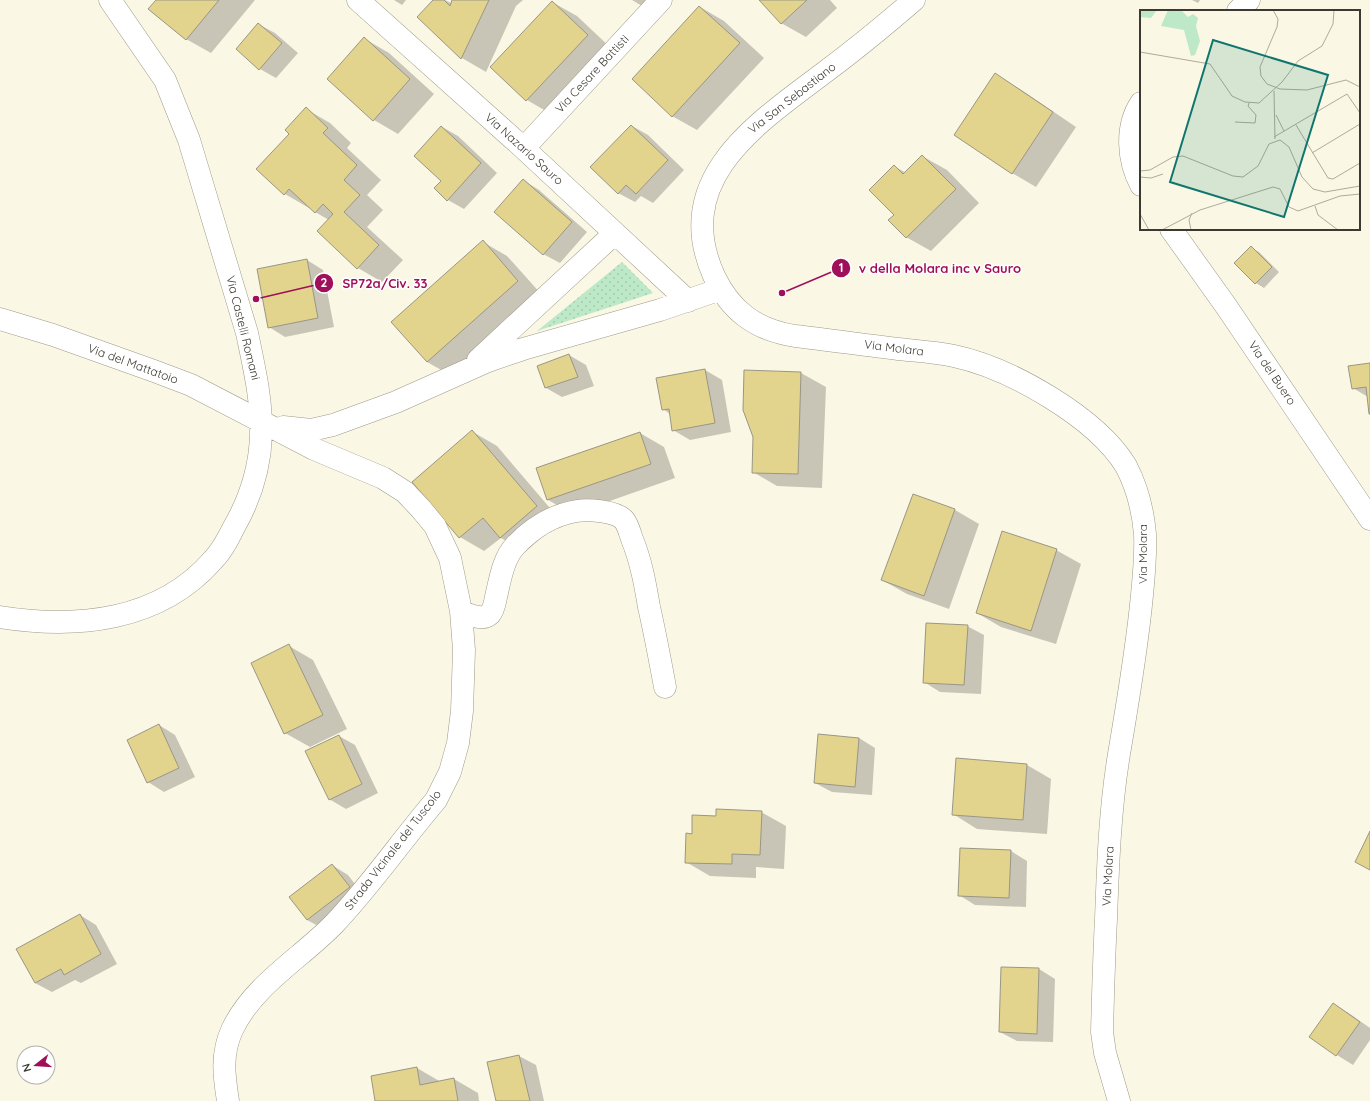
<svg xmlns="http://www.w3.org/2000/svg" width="1370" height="1101" font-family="Quicksand,sans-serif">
  <defs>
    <pattern id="grass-dots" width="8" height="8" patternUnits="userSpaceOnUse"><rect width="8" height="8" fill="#bde9c8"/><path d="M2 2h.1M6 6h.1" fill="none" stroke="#a3c9ac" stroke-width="1.8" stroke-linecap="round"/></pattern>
  </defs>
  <rect width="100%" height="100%" fill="#faf7e4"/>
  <path fill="url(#grass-dots)" d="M622 262 653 293 537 331Z"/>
  <path fill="#0003" d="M157 0H255L211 53 186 39Z
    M394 0H406L402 5Z
    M434 0H445L451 3 453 0H523L516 6 486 72 462 58 418 17Z
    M632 0H658L649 10Z
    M761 0H830L837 8 806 37 781 23Z
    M1192 0H1200L1198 3Z
    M552 2 577 16 612 49 551 114 527 100 492 67Z
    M700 7 724 21 764 58 697 130 672 116Z
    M258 24 275 33 298 53 276 78 260 69Z
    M365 39 389 53 434 94 398 134 374 120Z
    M995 75 1020 89 1076 127 1036 187 1012 173Z
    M306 109 330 123 351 143 347 148 381 180 367 195 383 210 367 227 403 260 382 282 358 268 318 231 329 220 315 212 310 207 309 208 285 194 258 169 291 134Z
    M632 126 648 135 684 170 653 203 641 196 635 202 618 193Z
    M442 127 458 136 497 173 464 209 448 200 443 181Z
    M922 156 947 170 979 203 931 251 906 237 894 166 906 173Z
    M523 180 539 190 587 232 560 263 543 254Z
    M483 242 507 256 542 295 452 376 427 362Z
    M1251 248 1259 252 1279 272 1264 288 1256 283Z
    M307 260 323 270 334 327 285 337 269 327Z
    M569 355 586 365 594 386 562 397 546 388 538 366Z
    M1370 364V412L1368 397 1353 388Z
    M705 370 722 380 731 432 690 440 673 430 670 414 663 409Z
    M745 371 801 373 826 387 822 488 777 486 753 472 754 437Z
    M473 432 497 446 561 521 525 552 501 538 484 551 460 537 414 482Z
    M640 433 664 447 675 478 573 514 548 500 537 468Z
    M913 495 955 510 979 524 949 609 907 594 882 580Z
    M1056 550 1081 564 1056 644 1001 627 977 613Z
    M967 626 984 635 981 694 940 692 924 682Z
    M289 646 313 660 347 729 310 747 285 733Z
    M159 725 175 735 195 777 164 792 148 782Z
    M339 736 355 745 378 793 346 809 329 799Z
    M859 738 875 748 872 795 832 792 815 783Z
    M957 760 1027 765 1051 779 1047 834 977 829 953 814Z
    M761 812 786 826 784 869 756 867V878L710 876 686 862 693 835 717 817Z
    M1011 851 1027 861 1026 907 975 905 959 895Z
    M332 865 348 875 365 897 324 929 307 920 291 897Z
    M80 915 96 925 117 964 81 983 75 980 52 992 35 983Z
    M1039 969 1055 979 1053 1042 1017 1041 1000 1032Z
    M1334 1004 1350 1014 1370 1028V1040L1353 1065 1337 1055 1311 1037Z
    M519 1056 536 1065 544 1101H497L488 1063Z
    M417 1068 441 1082 454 1079 478 1093 479 1101H376Z"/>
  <path fill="#e2d48d" stroke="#9a9686" d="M156 0H219L186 40 148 9Z
    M433 0H444L450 6 452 0H489L461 59 417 17Z
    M759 0H807L781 24Z
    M552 1 588 35 526 101 490 67Z
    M699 6 740 43 672 117 632 79Z
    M258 23 282 43 259 70 236 49Z
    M364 37 410 79 373 121 327 79Z
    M995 73 1053 112 1012 174 954 135Z
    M306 107 328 128 323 133 357 165 344 180 360 195 344 212 379 245 357 269 317 231 333 214 323 204 315 213 289 189 284 195 256 169 289 134 285 130Z
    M631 125 668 160 636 194 626 185 618 194 590 167Z
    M441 126 481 163 447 201 434 188 441 181 414 156Z
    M922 155 956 189 906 238 888 220 894 215 869 190 894 165 903 174Z
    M523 179 572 222 543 255 494 212Z
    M483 240 518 281 427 362 391 322Z
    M1251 246 1272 267 1255 284 1234 263Z
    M307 259 318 318 268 328 257 269Z
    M569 354 578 377 545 388 537 366Z
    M1370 363V414H1369L1366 387 1352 389 1348 366Z
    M705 369 715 423 672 431 669 409 662 410 656 378Z
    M744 370 801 372 798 474 752 473 753 437 743 410Z
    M472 430 537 506 500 538 483 518 459 538 412 482Z
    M640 432 651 464 547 500 536 468Z
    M913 494 955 509 924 596 881 580Z
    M1002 531 1057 549 1031 631 976 613Z
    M926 623 968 625 964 685 923 683Z
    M289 644 323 715 284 734 251 663Z
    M159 724 179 768 147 783 127 740Z
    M818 734 859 738 855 787 814 783Z
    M339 735 362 784 329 800 305 751Z
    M956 758 1027 764 1023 820 952 815Z
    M716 809 762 811 760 855 732 854V864L685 863 686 833 692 834V815L716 816Z
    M1370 831V870L1355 862Z
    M960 848 1011 850 1009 898 958 896Z
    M332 864 350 887 307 920 289 897Z
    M80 914 101 954 64 975 61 969 35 983 16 949Z
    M1001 967 1039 968 1037 1034 999 1032Z
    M1333 1003 1360 1022 1336 1056 1309 1037Z
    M519 1055 530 1101H496L487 1062Z
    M417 1067 420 1085 454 1078 458 1101H375L371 1076Z"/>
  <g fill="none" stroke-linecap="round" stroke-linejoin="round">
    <g stroke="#9e9a8a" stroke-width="23">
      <path id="minor" d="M358 0 519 144 688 301
        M914 0C885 25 856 49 825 72 758 123 670 178 714 276 731 312 757 330 795 336 830 340 864 345 898 349 917 351 936 352 954 356 1010 368 1096 417 1126 466 1137 487 1143 511 1145 534 1146 554 1144 575 1142 595 1137 649 1128 701 1119 754 1110 809 1108 863 1106 919 1104 956 1103 994 1102 1032L1105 1053 1119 1101
        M1238 11 1249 0
        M1141 103C1125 127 1128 161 1141 185
        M524 148 661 0
        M1171 229 1226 306 1370 519
        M0 319 53 335 154 371 191 385 314 449 383 478 405 492 421 509 435 526 450 558 461 611 464 650 462 711 458 743 450 772 436 800C401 841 371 885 334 924 300 959 253 985 232 1030 221 1054 224 1076 228 1101
        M478 360 615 233
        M283 427 311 430 333 425 396 402 488 361 523 349 660 310 721 289
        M461 611C469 615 483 621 490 614 494 609 495 602 496 597 500 580 503 559 515 546 532 528 552 515 577 511 588 509 616 511 624 520 628 525 630 533 632 539 641 561 645 583 649 607 655 633 660 660 665 687
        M0 617C76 629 159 622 213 560 222 551 228 539 234 527 250 499 260 468 261 435 262 400 254 367 247 333L189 140 165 80 110 0"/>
    </g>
    <use href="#minor" stroke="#fff" stroke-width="22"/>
  </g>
  <g text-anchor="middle" stroke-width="3" stroke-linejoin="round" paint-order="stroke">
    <g font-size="12" fill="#3b3932" stroke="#fff">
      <text transform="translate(592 74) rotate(-47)" y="4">Via Cesare Battisti</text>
      <text transform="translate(792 98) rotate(-38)" y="4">Via San Sebastiano</text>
      <text transform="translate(524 149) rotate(42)" y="4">Via Nazario Sauro</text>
      <text transform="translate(243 328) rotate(76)" y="4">Via Castelli Romani</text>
      <text transform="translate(894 348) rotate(7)" y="4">Via Molara</text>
      <text transform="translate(133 364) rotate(20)" y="4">Via del Mattatoio</text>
      <text transform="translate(1272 373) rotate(56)" y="4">Via del Buero</text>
      <text transform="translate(1143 554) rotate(-90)" y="4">Via Molara</text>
      <text transform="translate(393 850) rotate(-52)" y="4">Strada Vicinale del Tuscolo</text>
      <text transform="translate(1108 876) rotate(-87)" y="4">Via Molara</text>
    </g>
  </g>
  <g transform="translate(1140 10)">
    <rect width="220" height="220" fill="#faf7e4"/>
    <path d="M0 0H17L11 8 0 7ZM28 0H41L48 7 53 4 58 8 56 16 60 31 55 45 51 46 44 20 21 16Z" fill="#bde9c8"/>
    <path fill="none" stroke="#aeab9d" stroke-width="1" d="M133 0 138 9 137 17 120 57 121 66 127 74 140 79 167 80 206 70 220 77M0 42 70 54 92 86 105 92 119 93 142 72 158 51 182 36 193 14 194 0M0 49V76M134 81 135 129M136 105 144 121M95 112 115 113 116 105 108 96 109 93M156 115 188 168 193 169 220 153M134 127 207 84 220 103M172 143 220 114M0 161 10 160 33 147 43 146 93 166 103 167 118 156 129 134 140 130 149 137 162 167 173 179 185 182 220 176M0 167 11 168 23 164M175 196 178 205 198 220M0 204 9 220M22 220 60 200 133 177 140 179 149 197 158 201 200 186 220 184M51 220 49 210 52 203"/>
    <path fill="#0f766e" fill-opacity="0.15" stroke="#0f766e" stroke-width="2" d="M73 30 188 65 144 207 30 172Z"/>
    <rect width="220" height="220" fill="none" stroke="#3b3932" stroke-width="2"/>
  </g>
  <path fill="none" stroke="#9f0f5a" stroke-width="1.5" d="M782 293L841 268M256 299L324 283"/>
  <g fill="#9f0f5a" stroke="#fff" stroke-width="1.5">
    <circle cx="782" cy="293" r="4"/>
    <circle cx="256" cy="299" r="4"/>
    <circle cx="841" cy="268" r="10"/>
    <circle cx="324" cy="283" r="10"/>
  </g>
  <g font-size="12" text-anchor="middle" font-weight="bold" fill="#fff">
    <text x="841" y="272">1</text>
    <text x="324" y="287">2</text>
  </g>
  <g font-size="13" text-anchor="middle" font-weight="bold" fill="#9f0f5a" stroke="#fff" stroke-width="3" stroke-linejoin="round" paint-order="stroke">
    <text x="940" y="273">v della Molara inc v Sauro</text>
    <text x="385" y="288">SP72a/Civ. 33</text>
  </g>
  <g transform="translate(36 1065) rotate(253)"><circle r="19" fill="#ffffff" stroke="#b1b0ad"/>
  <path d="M0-3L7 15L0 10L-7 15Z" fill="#9f0f5a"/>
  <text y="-6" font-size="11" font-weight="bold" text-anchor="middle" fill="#3b3932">N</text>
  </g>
</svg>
